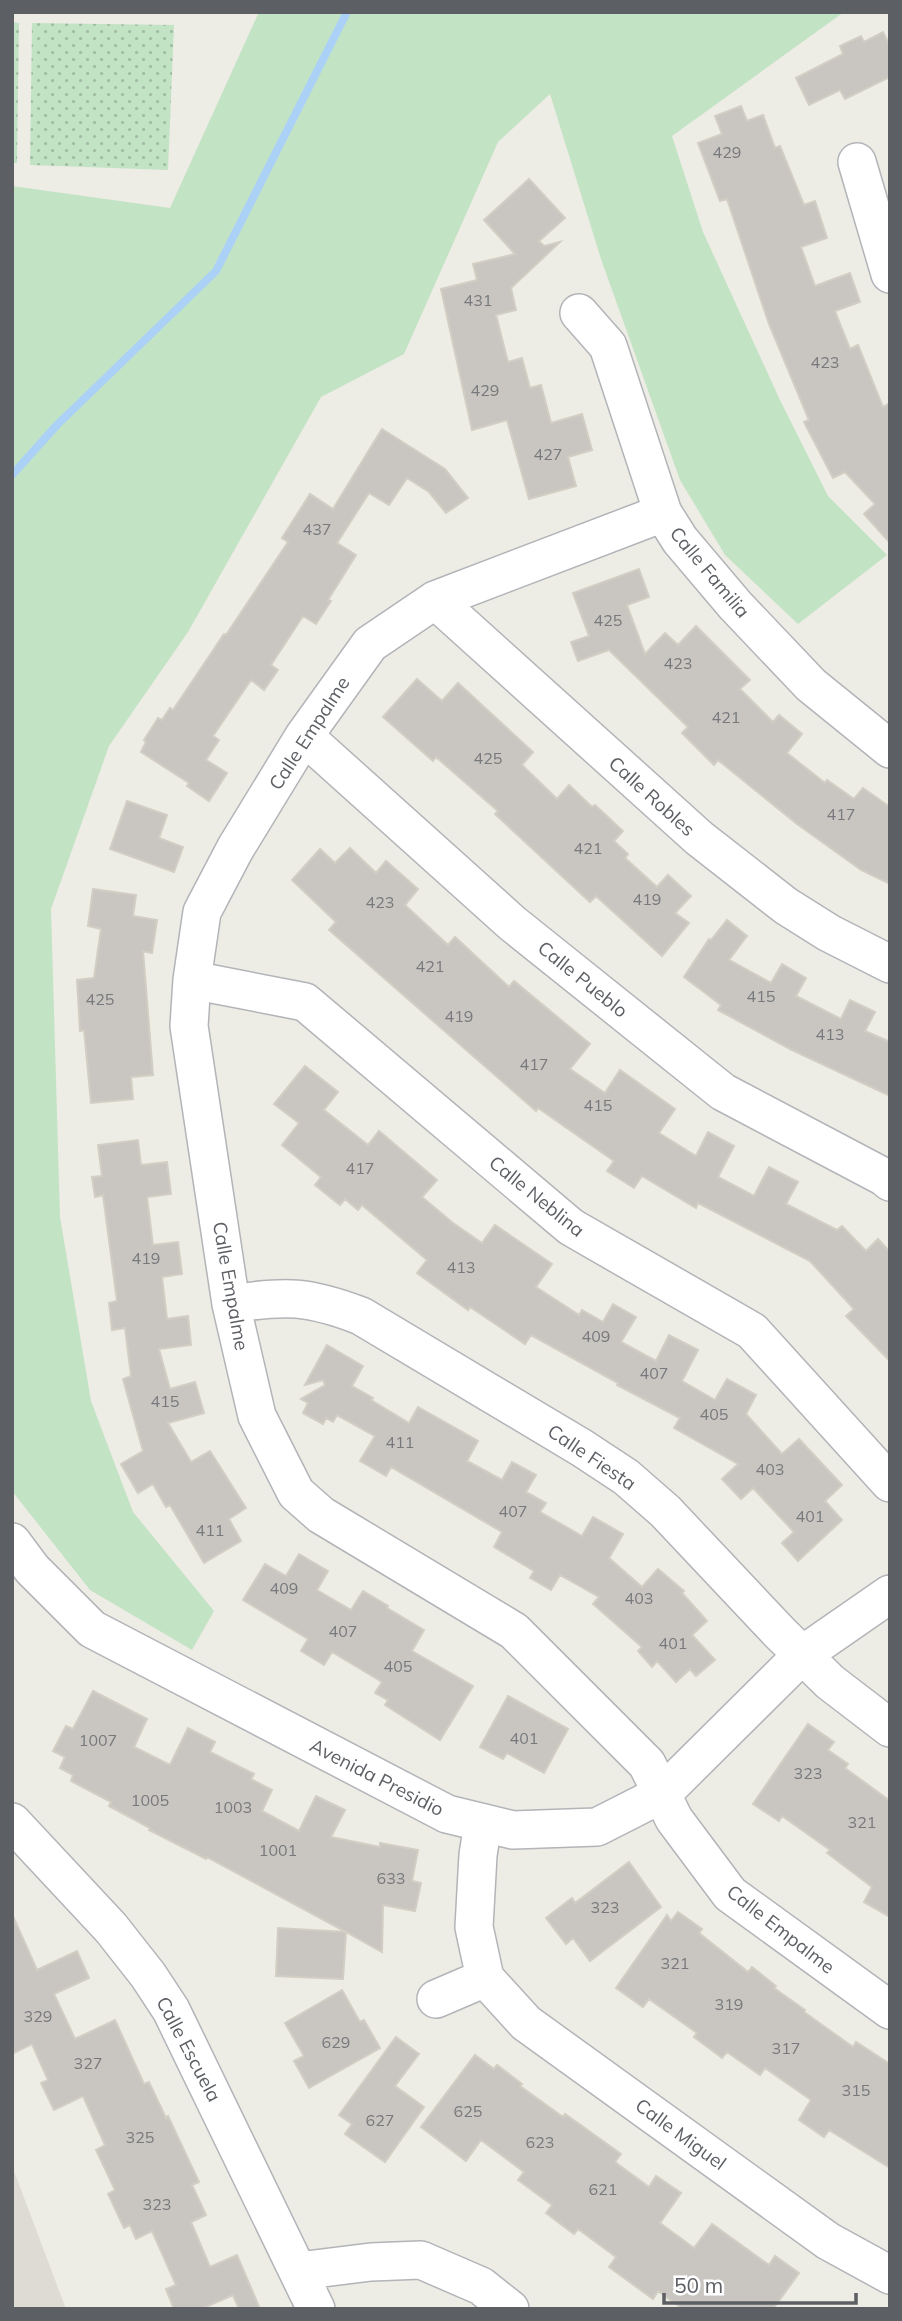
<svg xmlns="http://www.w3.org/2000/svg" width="902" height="2321" font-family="Mulish,sans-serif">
  <defs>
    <pattern id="park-dots" width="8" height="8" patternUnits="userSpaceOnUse" patternTransform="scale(1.75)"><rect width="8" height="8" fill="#c3e3c5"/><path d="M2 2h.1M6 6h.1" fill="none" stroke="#a2bba4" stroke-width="1.8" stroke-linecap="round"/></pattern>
  </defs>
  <rect width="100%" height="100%" fill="#edece5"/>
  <path fill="#dddbd3" d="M12 2166 66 2309H12Z"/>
  <path fill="#c3e3c5" d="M259 12H844L672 136 703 232 779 398 828 496 887 555 798 624 725 555 680 480 601 259 550 94 498 142 404 354 321 397 188 632 109 746 51 909 60 1217 91 1401 133 1512 214 1611 192 1650 90 1590 12 1491V186L170 208Z"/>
  <path fill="url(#park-dots)" d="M12 22 19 23 17 163H12Z
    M32 23 174 25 168 170 30 165Z"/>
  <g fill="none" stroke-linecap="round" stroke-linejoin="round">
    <path stroke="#abd1f7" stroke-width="8" d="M12 475 57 425 216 271 347 12"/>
  </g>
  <path fill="#c9c6c2" stroke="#d2cec3" stroke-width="2" d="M883 32 890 46V77L845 99 840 90 809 105 796 78 843 54 840 46 861 36 864 42Z
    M741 106 747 121 763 115 775 148 780 146 804 205 815 201 827 238 801 247 815 286 850 273 860 302 835 311 850 349 858 345 883 407 890 403V543L864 514 875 504 845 472 833 478 804 422 809 420 769 324 727 199 720 201 698 143 722 134 715 116Z
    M529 179 565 218 539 241 544 246 560 242 511 288 516 310 496 315 508 362 522 358 530 388 541 385 551 423 582 414 592 450 568 457 576 486 529 499 507 420 472 430 441 289 477 280 473 264 515 254 484 220Z
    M382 429 445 469 468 498 446 513 429 492 407 478 389 505 369 493 337 543 356 555 328 600 331 601 316 624 303 616 271 665 278 670 264 690 251 680 213 736 219 740 206 760 227 773 209 801 187 786 189 783 141 752 146 742 144 740 158 718 162 720 170 708 173 710 224 634 226 635 288 542 282 538 310 494 333 509Z
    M639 569 649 597 627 605 645 654 665 633 678 645 696 626 750 680 740 689 773 722 779 715 802 734 787 753 825 783 827 780 854 799 863 788 890 807V884L861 870 797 824 718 760 714 765 682 733 688 727 609 650 578 661 571 642 589 636 573 593Z
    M417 679 442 701 458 683 533 752 522 765 557 799 569 785 592 807 595 805 623 831 614 841 628 854 625 858 657 887 668 875 691 896 675 913 689 923 662 956 596 896 590 902 495 814 498 811 436 757 433 761 383 717Z
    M127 801 167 815 159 838 183 847 174 872 110 849Z
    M350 848 376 873 386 861 418 889 405 905 448 945 455 937 509 987 514 981 590 1044 570 1069 605 1093 620 1070 675 1109 659 1133 696 1156 708 1132 734 1146 718 1177 754 1196 769 1167 798 1182 786 1204 837 1230 842 1226 866 1251 878 1239 890 1252V1361L846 1316 854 1309 810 1261 698 1203 696 1208 642 1176 634 1188 607 1171 614 1161 538 1108 536 1111 329 930 336 922 292 880 320 849 335 863Z
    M93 889 136 895 133 916 157 920 152 953 143 951 153 1075 131 1077 133 1099 91 1103 84 1030 80 1031 77 980 94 978 101 929 88 926Z
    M727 920 747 936 729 960 771 983 782 964 806 978 796 996 841 1019 850 1000 875 1012 865 1031 890 1042V1096L792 1050 718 1010 721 1005 684 977 709 939 711 940Z
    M305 1066 338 1092 324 1110 368 1145 379 1131 437 1180 422 1197 453 1223 482 1243 495 1225 552 1264 536 1287 579 1315 582 1310 603 1322 613 1304 636 1317 621 1342 656 1361 669 1335 698 1350 682 1381 715 1400 727 1379 756 1395 746 1414 782 1454 799 1439 842 1485 825 1501 842 1520 798 1561 782 1543 794 1532 753 1488 741 1499 722 1479 738 1464 674 1428 680 1418 617 1385 618 1383 531 1335 525 1344 470 1307 468 1310 417 1273 427 1260 362 1205 358 1210 345 1199 340 1205 315 1185 321 1177 282 1145 299 1123 274 1104Z
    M138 1140 141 1165 167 1162 171 1194 147 1197 153 1245 178 1242 182 1274 162 1277 167 1319 188 1316 191 1345 159 1349 170 1389 195 1382 204 1413 168 1423 191 1462 210 1451 246 1508 229 1519 241 1541 204 1563 170 1505 166 1507 153 1484 138 1493 121 1464 143 1451 123 1379 131 1376 125 1328 112 1330 109 1303 117 1301 103 1195 95 1197 92 1177 102 1176 98 1145Z
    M327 1345 363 1366 352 1386 373 1398 371 1400 409 1423 418 1407 478 1441 467 1461 502 1480 512 1462 536 1475 526 1492 546 1503 540 1512 582 1536 593 1517 623 1534 609 1558 642 1587 658 1569 684 1591 682 1593 707 1621 692 1635 715 1660 696 1676 690 1669 676 1682 657 1661 652 1667 638 1651 642 1647 593 1604 599 1597 560 1575 551 1590 530 1578 534 1571 494 1547 502 1532 391 1467 386 1476 360 1461 375 1436 337 1415 333 1422 326 1418 323 1424 303 1413 308 1403 301 1399 325 1385 323 1380 305 1385Z
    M299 1554 328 1571 317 1590 351 1610 363 1591 388 1606 387 1608 424 1630 412 1651 473 1686 440 1740 385 1705 388 1700 375 1693 382 1682 332 1652 324 1665 301 1651 308 1639 243 1600 265 1564 286 1576Z
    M93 1691 147 1719 134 1747 170 1765 188 1728 215 1742 210 1752 254 1774 251 1779 272 1790 262 1811 299 1831 316 1796 345 1810 331 1837 380 1847V1843L418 1850 412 1881 421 1883 415 1911 383 1905 382 1952 346 1932 343 1979 276 1976 278 1928 346 1932 207 1857 206 1859 149 1830 150 1828 109 1806 111 1802 71 1781 73 1775 60 1768 65 1757 53 1751 66 1726 73 1729Z
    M508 1696 568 1729 544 1773 507 1753 503 1759 480 1747Z
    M808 1724 834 1742 828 1750 848 1764 845 1768 890 1801V1917L864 1902 872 1887 827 1853 830 1850 782 1816 779 1821 753 1804Z
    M629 1862 661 1907 590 1961 573 1938 566 1944 546 1918 572 1898 575 1903Z
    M678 1912 702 1929 699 1933 748 1972 752 1967 776 1986 774 1988 805 2010 804 2012 853 2047 856 2042 890 2064V2168L829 2130 824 2137 799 2120 811 2100 765 2068 760 2075 727 2052 722 2058 694 2037 697 2033 649 1999 643 2007 616 1988 667 1915 671 1921Z
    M12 1914 37 1970 77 1951 89 1978 54 1994 75 2039 115 2020 144 2084 149 2082 166 2118 168 2116 199 2182 192 2185 206 2215 191 2222 210 2267 237 2255 260 2309H239L233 2295 201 2309H174L166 2289 176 2285 152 2231 136 2239 130 2225 124 2228 108 2194 115 2190 96 2150 105 2145 83 2096 54 2110 41 2083 48 2080 32 2044 12 2054Z
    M342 1990 360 2022 364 2020 380 2048 309 2088 294 2061 304 2056 285 2023Z
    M396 2037 419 2054 395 2086 424 2107 385 2162 345 2134 352 2124 339 2115Z
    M475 2055 494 2069 497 2065 522 2084 520 2086 563 2117 565 2114 621 2154 615 2162 649 2187 656 2176 681 2193 660 2223 694 2248 712 2224 769 2265 775 2256 799 2273 773 2309H683L658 2291 653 2299 609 2267 616 2257 578 2229 574 2234 546 2213 552 2205 518 2180 524 2172 481 2140 466 2161 421 2127Z"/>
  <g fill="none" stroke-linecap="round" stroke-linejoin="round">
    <g stroke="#b2b4b8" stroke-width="40">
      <path id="minor" d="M857 162 890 274
        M579 313 608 346 663 513 680 540 735 605 811 685 890 749
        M663 513 435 600 370 644 304 736 235 849 202 912 192 980 189 1026 231 1304 257 1416 296 1493 321 1515 514 1631 647 1764 674 1819 730 1894 890 2010
        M435 600 699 838 786 906 829 933 890 964
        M304 736 512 923 723 1092 884 1177 890 1182
        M192 980 305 1002 571 1227 752 1331 890 1483
        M231 1304C286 1295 309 1296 361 1316L582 1448 626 1477 665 1511 780 1633 830 1682 890 1728
        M12 1542 32 1569 92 1629 447 1814 513 1830 597 1827 662 1794 802 1655 890 1594
        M12 1822 111 1928 148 1975 171 2010 316 2309
        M483 1823 478 1855 474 1927 485 1978 526 2023 828 2241 890 2275
        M436 1999 485 1978
        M298 2271 371 2262 421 2260 481 2286 510 2309"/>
    </g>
    <use href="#minor" stroke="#fff" stroke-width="37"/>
  </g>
  <g text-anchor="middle" stroke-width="7" stroke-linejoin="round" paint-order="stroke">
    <g font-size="16" fill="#77797c">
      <text x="727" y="158">429</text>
      <text x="478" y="306">431</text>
      <text x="825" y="368">423</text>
      <text x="485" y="396">429</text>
      <text x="548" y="460">427</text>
      <text x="317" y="535">437</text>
      <text x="608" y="626">425</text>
      <text x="678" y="669">423</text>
      <text x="726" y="723">421</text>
      <text x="488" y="764">425</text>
      <text x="841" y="820">417</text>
      <text x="588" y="854">421</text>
      <text x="647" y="905">419</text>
      <text x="380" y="908">423</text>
      <text x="430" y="972">421</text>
      <text x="761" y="1002">415</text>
      <text x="100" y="1005">425</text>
      <text x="459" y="1022">419</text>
      <text x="830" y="1040">413</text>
      <text x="534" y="1070">417</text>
      <text x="598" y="1111">415</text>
      <text x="360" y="1174">417</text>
      <text x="146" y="1264">419</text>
      <text x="461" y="1273">413</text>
      <text x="596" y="1342">409</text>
      <text x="654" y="1379">407</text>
      <text x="165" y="1407">415</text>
      <text x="714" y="1420">405</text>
      <text x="400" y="1448">411</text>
      <text x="770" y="1475">403</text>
      <text x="513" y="1517">407</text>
      <text x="810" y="1522">401</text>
      <text x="210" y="1536">411</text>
      <text x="284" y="1594">409</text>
      <text x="639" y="1604">403</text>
      <text x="343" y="1637">407</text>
      <text x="673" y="1649">401</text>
      <text x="398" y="1672">405</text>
      <text x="524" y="1744">401</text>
      <text x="98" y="1746">1007</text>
      <text x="808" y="1779">323</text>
      <text x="150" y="1806">1005</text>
      <text x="233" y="1813">1003</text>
      <text x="862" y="1828">321</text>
      <text x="278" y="1856">1001</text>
      <text x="391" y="1884">633</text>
      <text x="605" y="1913">323</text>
      <text x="675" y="1969">321</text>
      <text x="729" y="2010">319</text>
      <text x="38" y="2022">329</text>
      <text x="336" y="2048">629</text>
      <text x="786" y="2054">317</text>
      <text x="88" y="2069">327</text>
      <text x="856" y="2096">315</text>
      <text x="468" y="2117">625</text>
      <text x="380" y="2126">627</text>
      <text x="140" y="2143">325</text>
      <text x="540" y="2148">623</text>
      <text x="603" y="2195">621</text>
      <text x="157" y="2210">323</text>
    </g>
    <g font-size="19" fill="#5c5f64" stroke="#fff">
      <text transform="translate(710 572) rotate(50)" y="7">Calle Familia</text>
      <text transform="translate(309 733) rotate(-57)" y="7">Calle Empalme</text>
      <text transform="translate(652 796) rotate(42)" y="7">Calle Robles</text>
      <text transform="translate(583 979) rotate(39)" y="7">Calle Pueblo</text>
      <text transform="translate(537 1196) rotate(39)" y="7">Calle Neblina</text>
      <text transform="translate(231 1286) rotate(80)" y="7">Calle Empalme</text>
      <text transform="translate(592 1457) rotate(34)" y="7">Calle Fiesta</text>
      <text transform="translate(377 1777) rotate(27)" y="7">Avenida Presidio</text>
      <text transform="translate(781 1929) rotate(38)" y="7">Calle Empalme</text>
      <text transform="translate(189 2049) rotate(62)" y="7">Calle Escuela</text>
      <text transform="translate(681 2134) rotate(36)" y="7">Calle Miguel</text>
    </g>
  </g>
  <rect width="902" height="2321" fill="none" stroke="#5c5f64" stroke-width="28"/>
  <path d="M664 2293v10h192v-10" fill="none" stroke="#5c5f64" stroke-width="3.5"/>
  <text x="674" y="2293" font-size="21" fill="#5c5f64" stroke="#ffffff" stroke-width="5" paint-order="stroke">50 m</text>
</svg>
